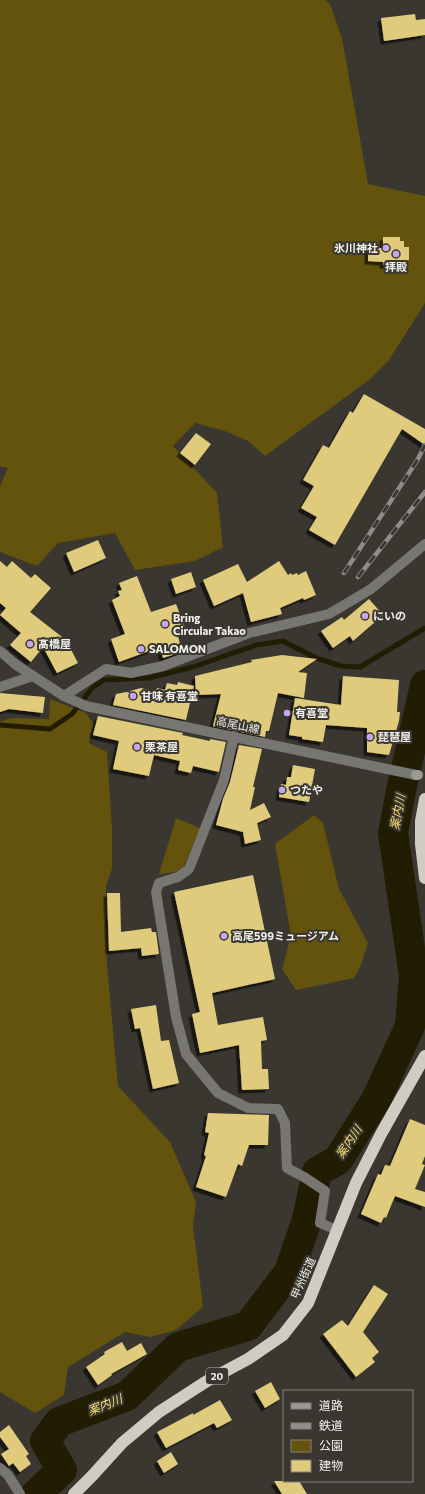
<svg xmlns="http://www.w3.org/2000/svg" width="425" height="1494" font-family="Commissioner,'Noto Sans JP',sans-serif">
  <defs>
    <filter id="shadow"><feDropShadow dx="-3.5" dy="3.5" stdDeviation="0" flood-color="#0009"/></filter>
  </defs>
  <rect width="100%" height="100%" fill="#393730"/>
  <path fill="#63530d" d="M0 0H325L330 4 342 38 368 184 425 196V303L389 360 369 380 265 456 248 441 225 431 195 423 173 446 217 493 223 547 195 561 135 570 115 533 58 543 37 566 0 552V486L8 468 0 466Z
    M50 699 86 713 93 724 89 743 107 752 112 828V869L106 886 107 966 118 1086 170 1142 196 1202 193 1225 203 1307 176 1330 150 1337 125 1332 68 1367 64 1395 35 1413 0 1392V722L11 718 49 719Z
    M314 815 323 823 339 889 368 943 360 967 354 978 296 990 282 969 291 936 275 844Z
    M176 818 200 828 184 866 176 872 159 874Z"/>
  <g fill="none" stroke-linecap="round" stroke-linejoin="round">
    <path stroke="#221c03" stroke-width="5" d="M0 725 50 729 72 714 93 687 104 680 149 678 193 667 256 645 283 641 316 658 341 666 360 667 425 628"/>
    <path stroke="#221c03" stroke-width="30" d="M36 1494 62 1470 45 1441 59 1422 127 1396 178 1347 248 1326 289 1272 307 1220 317 1172 338 1160 376 1100 410 1026 414 976 393 833 401 791 425 685"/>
  </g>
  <path fill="#e0cb7c" filter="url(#shadow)" d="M415 14 416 20 425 19V35L384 41 381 18Z
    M383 237H400V241H404V247H409V260H400V265H383V262L368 261V248H383Z
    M364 394 425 429V445L402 429 335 545 309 530 317 517 301 508 314 486 303 480 323 445 329 448 350 411 353 413Z
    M196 433 211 444 195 465 180 453Z
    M98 540 106 558 74 572 66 553Z
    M0 561 7 567 12 561 31 578 35 574 51 588 30 612 66 640 78 663 57 673 43 647 31 662 10 645 21 633 0 615 6 608 0 603Z
    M279 561 288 575 291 573 292 575 297 573 298 575 306 571 316 595 304 600 303 598 280 608 282 614 251 622 243 593 214 606 203 580 238 564 247 582Z
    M191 572 196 587 176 594 171 579Z
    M137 576 151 612 176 604 187 632 178 636 182 652 163 658 160 647 119 662 111 639 125 634 112 600 120 596 118 591 122 590 119 583Z
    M369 599 383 615 353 641 350 636 333 648 321 631 342 617 344 620Z
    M282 655 317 659 298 672 307 673 304 698 278 693 269 731H266L265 737 213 726 221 694 196 695 195 676 252 662 251 660Z
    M343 676 399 680 397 712H400L399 721 389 755 367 752V728L326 725 323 742 302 739V737L289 735 295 698 341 705Z
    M178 682 194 686 186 720 113 705 116 694 126 692 131 693 130 691 141 688 156 692 157 688 165 690 167 683 177 685Z
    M0 693 45 697 43 713 9 709 0 712Z
    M98 716 183 733 182 735 210 741V739L226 742 219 772 193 766 191 773 178 770 180 761 154 755 149 776 113 769 119 741 93 735Z
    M239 745 262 749 253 787H255L250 810 264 803 271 817 257 823 261 840 245 844 243 832 216 825 223 799 230 782Z
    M293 765 315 769 309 802 279 797 281 784 286 785 287 777H291Z
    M253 875 275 979 212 993 218 1025 263 1017 267 1040 261 1041 262 1069H268L269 1089 242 1090 239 1045 200 1053 192 1014 200 1012 174 892Z
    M107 893H120L121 932 151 928 152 932H156L159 954 142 956 141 948 109 951Z
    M156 1005 161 1041 169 1040 179 1083 153 1089 140 1028 135 1029 131 1009Z
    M208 1113 269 1115 268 1145H249L242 1166 238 1164 226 1197 196 1187 206 1156 204 1155 209 1133 205 1132Z
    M410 1119 425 1125V1156L422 1164 425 1165 415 1189 425 1192V1207L395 1196 386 1218 384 1217 381 1223 361 1214 378 1174 381 1175 385 1165 390 1166Z
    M374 1285 388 1294 363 1332 379 1352 372 1358 375 1362 356 1377 323 1334 342 1320 348 1326Z
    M122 1342 127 1351 141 1343 147 1354 111 1374 112 1375 98 1385 86 1367 105 1354 104 1352Z
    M271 1382 280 1399 265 1408 255 1391Z
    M220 1400 232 1420 217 1428 214 1423 166 1448 157 1432 193 1413V1415Z
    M9 1425 29 1454 26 1456 31 1464 20 1472 13 1463 9 1466 1 1454 9 1449 0 1437V1432Z
    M171 1452 178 1464 164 1473 157 1461Z
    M274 1481H299L307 1494H282Z"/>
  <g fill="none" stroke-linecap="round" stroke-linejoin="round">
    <path stroke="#777672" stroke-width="10" d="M0 651 15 664 33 676
      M64 696 106 669 131 673 163 666 249 633 329 614 371 589 425 544
      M234 736 224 780 189 869 178 877 159 883 156 892 176 1017 186 1054 218 1093 248 1108 278 1109 285 1123 287 1168 304 1177"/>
    <path stroke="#777672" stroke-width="10" d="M0 687 33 676 64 696 86 706 416 775
      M304 1177 325 1191 320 1223 337 1230
      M0 1468 8 1475 20 1494"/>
    <path stroke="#9b9993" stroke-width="10" d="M416 775H418"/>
    <path stroke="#cfccc3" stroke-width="12" d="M425 799 421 821V844L425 878
      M74 1494 92 1476 122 1443 159 1412 207 1381 248 1359 283 1335 308 1303 356 1183 381 1134 425 1056"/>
    <g stroke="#8f8d87" stroke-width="4.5">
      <path id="rail" d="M344 573 418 459 425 445
        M358 577 425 492"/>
    </g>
    <use href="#rail" stroke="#393730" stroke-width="3" stroke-dasharray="9" stroke-linecap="butt"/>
  </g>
  <g fill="#c7a6ef" stroke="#393730" stroke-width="1.5">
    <circle cx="386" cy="248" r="4"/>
    <circle cx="396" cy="254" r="4"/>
    <circle cx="365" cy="616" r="4"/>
    <circle cx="165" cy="624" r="4"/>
    <circle cx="30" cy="644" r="4"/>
    <circle cx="141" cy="649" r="4"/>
    <circle cx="133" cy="696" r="4"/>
    <circle cx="287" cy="713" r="4"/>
    <circle cx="370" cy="737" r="4"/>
    <circle cx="137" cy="747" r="4"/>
    <circle cx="282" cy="790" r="4"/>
    <circle cx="224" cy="936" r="4"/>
  </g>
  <g text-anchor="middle" stroke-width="4" stroke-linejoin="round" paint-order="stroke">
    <rect fill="#393730" stroke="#bab9b4" stroke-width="1" x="206" y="1368" width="22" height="16" rx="3"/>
    <g font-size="10" font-weight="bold" fill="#f2f1ec">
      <text x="217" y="1380">20</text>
    </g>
    <g font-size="11" font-weight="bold" fill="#f2f1ec" stroke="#393730" text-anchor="start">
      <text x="378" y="252" text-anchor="end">氷川神社</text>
      <text x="396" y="271" text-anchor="middle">拝殿</text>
      <text x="373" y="620">にいの</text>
      <text x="173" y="622">Bring<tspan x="173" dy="13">Circular Takao</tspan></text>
      <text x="38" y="648">髙橋屋</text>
      <text x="149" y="653">SALOMON</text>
      <text x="141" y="700">甘味 有喜堂</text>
      <text x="295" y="717">有喜堂</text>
      <text x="378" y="741">琵琶屋</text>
      <text x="145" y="751">栗茶屋</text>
      <text x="290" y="794">つたや</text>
      <text x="232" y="940">高尾599ミュージアム</text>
    </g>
    <g font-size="11" fill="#f2f1ec" stroke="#393730">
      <text transform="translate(238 725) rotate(12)" y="4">高尾山線</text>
      <text transform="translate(303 1278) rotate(-66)" y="4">甲州街道</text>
    </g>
    <g font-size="12" font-style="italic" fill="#f8dc6f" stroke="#393730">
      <text transform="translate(398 812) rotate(-79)" y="4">案内川</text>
      <text transform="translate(349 1142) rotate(-56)" y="4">案内川</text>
      <text transform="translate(105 1405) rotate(-21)" y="4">案内川</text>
    </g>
  </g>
  <rect x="283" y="1390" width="130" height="92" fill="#393730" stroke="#83817b"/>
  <rect x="291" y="1403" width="20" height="6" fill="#9b9993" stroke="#83817b"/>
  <text x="319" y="1410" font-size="12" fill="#f2f1ec">道路</text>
  <rect x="291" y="1423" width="20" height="6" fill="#8f8d87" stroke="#83817b"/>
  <text x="319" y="1430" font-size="12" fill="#f2f1ec">鉄道</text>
  <rect x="291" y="1440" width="20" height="12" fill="#63530d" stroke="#83817b"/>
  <text x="319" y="1450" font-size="12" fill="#f2f1ec">公園</text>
  <rect x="291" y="1460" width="20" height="12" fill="#e0cb7c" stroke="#83817b"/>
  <text x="319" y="1470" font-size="12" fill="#f2f1ec">建物</text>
</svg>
